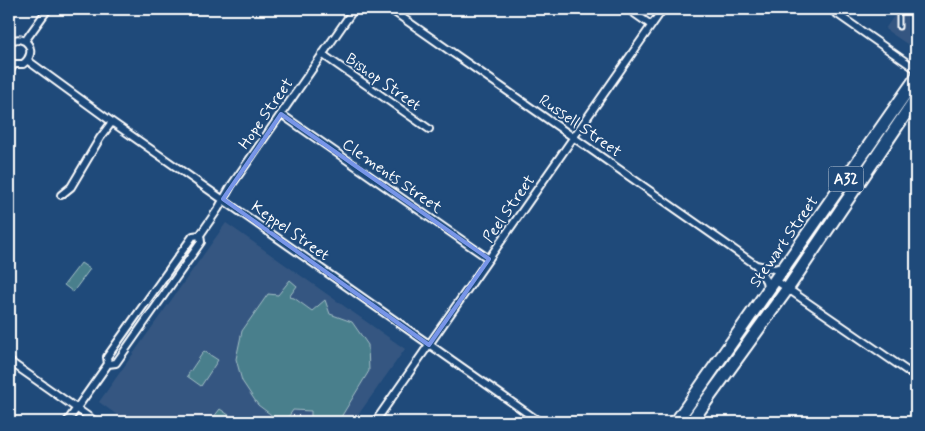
<svg xmlns="http://www.w3.org/2000/svg" width="925" height="431" font-family="Mynerve,sans-serif">
  <rect width="100%" height="100%" fill="#1f4a7a"/>
  <filter id="ink" filterUnits="userSpaceOnUse"><feTurbulence type="fractalNoise" baseFrequency=".02" numOctaves="2"/><feDisplacementMap in="SourceGraphic" scale="10" xChannelSelector="R" yChannelSelector="G"/><feConvolveMatrix kernelMatrix="1 2 1 2 8 2 1 2 1" color-interpolation-filters="sRGB"/></filter>
  <g filter="url(#ink)">
    <path fill="#365781" d="M899 9H916V50L885 29Z
      M226 223 405 349 353 422H127L99 402Z"/>
    <path fill="#4a7f8c" stroke="#a4bfc6" d="M81 263 90 269 73 292 64 285Z
      M290 280 297 286 289 297 294 298 312 311 325 300 330 314 352 322 368 345 369 371 338 422H311V411L293 410 287 419 274 417 258 405 242 381 236 359 242 331 268 294 278 295Z
      M204 351 218 360 201 386 187 376Z
      M220 409 239 422H218L213 418Z"/>
    <g fill="none" stroke-linecap="round" stroke-linejoin="round">
      <g stroke="#fff" stroke-width="7">
        <path id="lane" d="M899 27V14L902 9"/>
      </g>
      <g stroke="#fff" stroke-width="10">
        <path id="street" d="M390 9 756 265 766 281 767 289
          M628 9 651 25
          M830 9 916 69
          M25 41 48 9
          M9 42C26 32 39 52 23 64H14L9 61
          M322 54 429 129
          M27 60 112 122 540 422
          M9 72 14 64
          M281 114 489 259
          M61 195 71 187 100 138 112 122
          M756 265 774 269 784 266
          M775 280 916 377
          M9 361 96 422
          M108 364 116 363 201 242 200 235
          M67 422 108 364 107 357 193 236 200 235 218 209 231 186 354 9
          M375 422 663 9"/>
      </g>
      <g stroke="#fff" stroke-width="15">
        <path id="highway" d="M676 422 916 78
          M691 422 788 288 916 98"/>
      </g>
      <use href="#lane" stroke="#1f4a7a" stroke-width="3"/>
      <use href="#street" stroke="#1f4a7a" stroke-width="6"/>
      <use href="#highway" stroke="#1f4a7a" stroke-width="11"/>
    </g>
  </g>
  <path fill="none" stroke="#7795e8" stroke-width="4" stroke-linejoin="round" d="M281 114 489 259 429 345 223 199Z"/>
  <g text-anchor="middle" stroke-width="4" stroke-linejoin="round" paint-order="stroke">
    <rect fill="#1f4a7a" stroke="#bcc9d7" stroke-width="1" x="828.5" y="166.5" width="35" height="25" rx="4"/>
    <g font-size="15" font-weight="bold" fill="#fff">
      <text x="846" y="184">A32</text>
    </g>
    <g font-size="16" fill="#fff" stroke="#1f4a7a">
      <text transform="translate(384 81) rotate(35)" y="6">Bishop Street</text>
      <text transform="translate(265 113) rotate(-55)" y="6">Hope Street</text>
      <text transform="translate(581 125) rotate(35)" y="6">Russell Street</text>
      <text transform="translate(393 175) rotate(35)" y="6">Clements Street</text>
      <text transform="translate(508 208) rotate(-55)" y="6">Peel Street</text>
      <text transform="translate(291 230) rotate(35)" y="6">Keppel Street</text>
      <text transform="translate(783 241) rotate(-55)" y="6">Stewart Street</text>
    </g>
  </g>
  <rect width="925" height="431" fill="none" stroke="#1f4a7a" stroke-width="30"/>
  <rect x="15" y="15" width="895" height="401" fill="none" stroke="#fff" stroke-width="2" filter="url(#ink)"/>
</svg>
